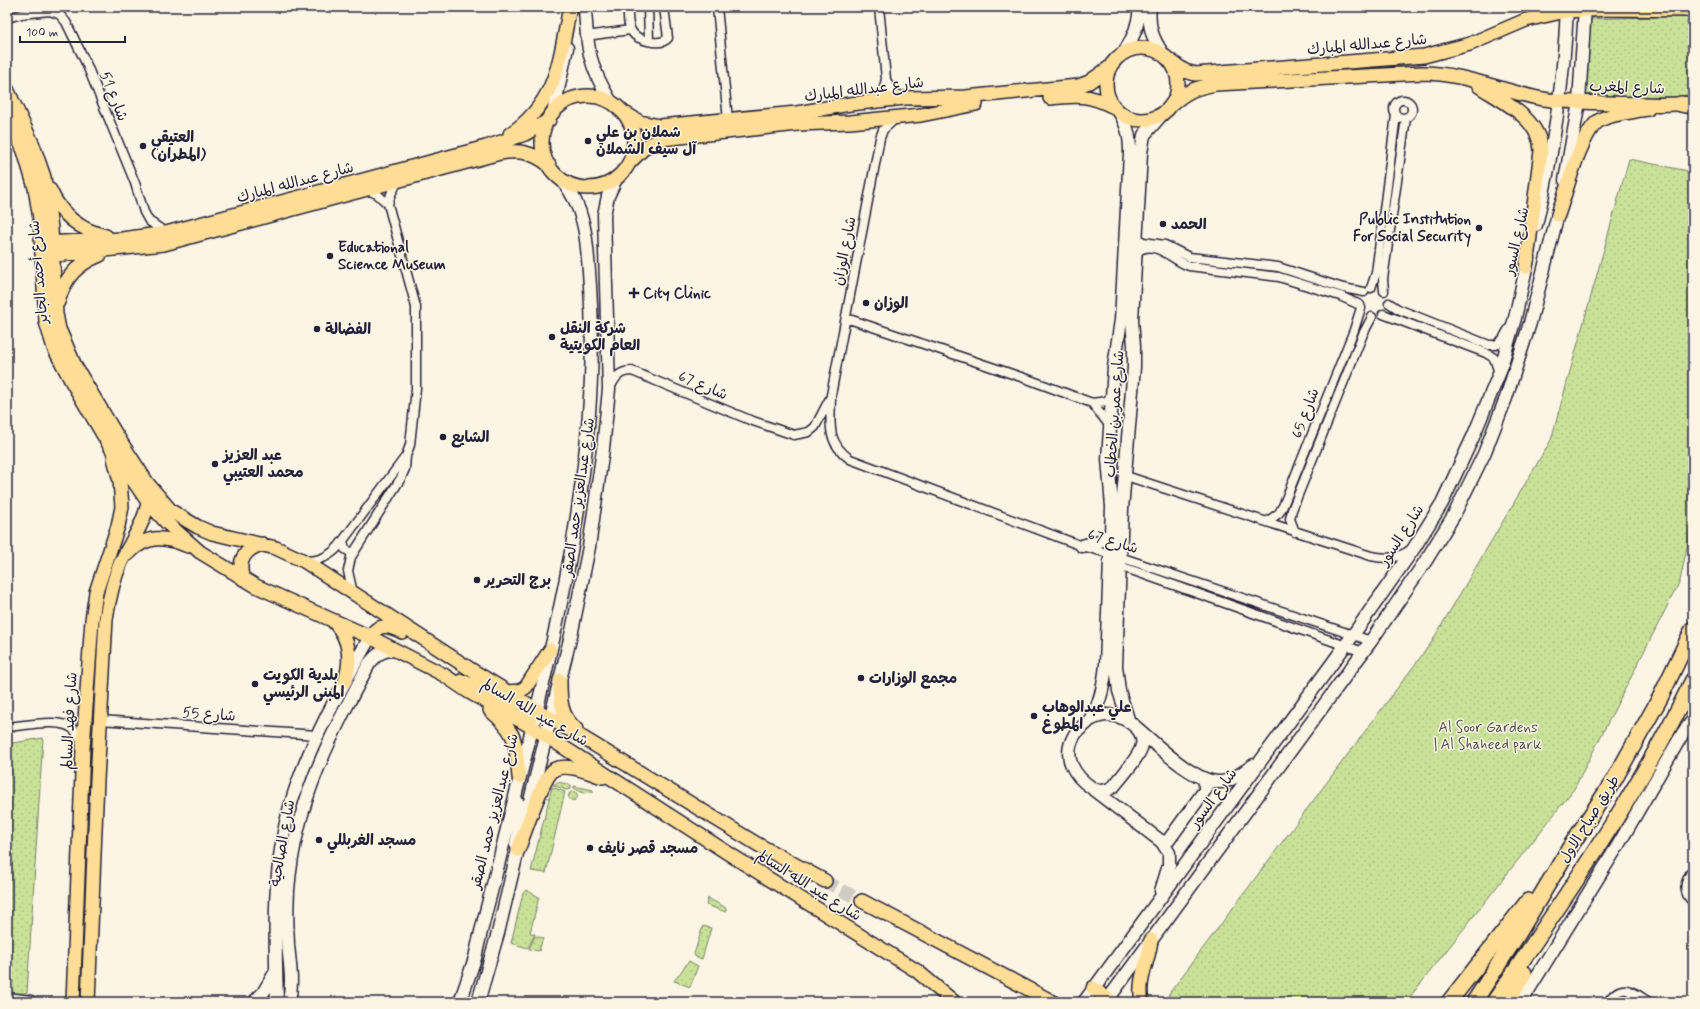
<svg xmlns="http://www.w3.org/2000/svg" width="1700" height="1009" font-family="Mynerve,'Playpen Sans Arabic',sans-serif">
  <defs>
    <pattern id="grass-dots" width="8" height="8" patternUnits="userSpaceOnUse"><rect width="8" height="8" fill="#cae298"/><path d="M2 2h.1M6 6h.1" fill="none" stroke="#adc284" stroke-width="1.8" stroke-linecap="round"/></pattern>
  </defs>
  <rect width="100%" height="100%" fill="#fcf5e5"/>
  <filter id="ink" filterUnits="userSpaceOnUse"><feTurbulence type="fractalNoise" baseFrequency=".025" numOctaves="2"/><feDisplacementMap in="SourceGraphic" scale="8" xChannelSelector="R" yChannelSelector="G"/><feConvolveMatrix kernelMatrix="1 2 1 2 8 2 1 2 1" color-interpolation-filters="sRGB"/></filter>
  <g filter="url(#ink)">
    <path fill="url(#grass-dots)" stroke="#76826a" d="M1681 16H1693V97H1583L1588 19Z
      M1629 159 1693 172V519L1680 581 1574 789 1406 1002H1176L1168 995 1431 643 1551 440Z
      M43 738 27 993H7V744Z
      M558 782 571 785V789L566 790 553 785Z
      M574 786 593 790V792L583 793 574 788Z
      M552 787 565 792 546 873 531 871Z
      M568.5 796a4.5 4.5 0 1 1 9 0a4.5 4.5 0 1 1-9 0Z
      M526 890 539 897 530 933 535 934 528 948 511 943 523 893Z
      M708 898 726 908V912L706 905Z
      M703 926 711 928 702 959 696 957 694 954Z
      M535 936 543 938 539 951 529 949Z
      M689 961 698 966 690 987 674 981Z"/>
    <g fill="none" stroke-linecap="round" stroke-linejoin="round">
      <path stroke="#d0cbc3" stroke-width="13" stroke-dasharray="13 6" stroke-linecap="butt" d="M825 881 862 901"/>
      <g stroke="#22223b" stroke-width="11">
        <path id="street" d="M628 7C628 15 627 25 632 32 637 40 660 47 668 38L664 7
          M648 7 649 41
          M717 7 728 120
          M7 18 22 14 49 11 59 14 66 22 86 63 135 183 144 212 149 221 165 232
          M586 36 630 30
          M886 80 892 91 904 98
          M1394 109a9 9 0 1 1 18 0a9 9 0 1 1-18 0Z
          M874 101 883 92 886 79 879 7
          M896 118 883 130 880 138 831 395C831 423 825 441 850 459L1082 546 1111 554 1371 641
          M388 204 391 194 398 181
          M1137 237 1143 242 1165 245 1189 257 1278 267 1343 288 1364 292
          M1136 253C1155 237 1172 261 1189 266L1279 277 1340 296 1360 305
          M1371 288 1376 273 1396 115
          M1384 291 1383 279 1406 118
          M1389 303 1398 309 1489 345H1496L1503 339 1508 330
          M1383 314 1486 353 1494 358 1499 373
          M846 318 1030 380 1092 403 1107 401 1112 393
          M610 388C615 378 619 371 632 371L750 420 794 435 809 432 815 427 830 398
          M1092 403 1110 426
          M1126 476 1371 556C1386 559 1397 559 1410 550
          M1267 522 1279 513 1283 506 1354 330 1361 308
          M1295 532 1290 519 1292 510 1363 334 1372 317
          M343 541 345 549 350 552 355 551
          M305 561C319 561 329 557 339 546L406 456 410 445 416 388V307L388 204 377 194 367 190
          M1117 565 1363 652
          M353 593 348 571 351 557 401 478 405 469 406 456
          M100 720 317 735
          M7 727C24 726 65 716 76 732 79 736 80 740 82 744
          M1693 869C1685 881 1681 891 1693 902
          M1608 1002C1621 981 1632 991 1649 1002"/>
      </g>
      <g stroke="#22223b" stroke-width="15">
        <path id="secondary" d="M585 7C587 49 589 66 611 102
          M1150 7C1148 26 1152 38 1163 54
          M1125 51C1134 37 1139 24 1140 7
          M553 113 567 48
          M1565 180 1579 102 1585 7
          M1536 225C1553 154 1564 81 1567 7
          M1082 546 1103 540 1112 532
          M1090 720C1096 717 1102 715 1108 715 1122 715 1146 728 1142 745 1140 756 1122 776 1114 786 1108 791 1099 793 1092 788 1074 776 1062 757 1074 736 1078 728 1087 725 1091 718 1101 702 1104 683 1106 665L1112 507 1108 459 1114 367 1121 320 1130 153C1130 137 1128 127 1120 113
          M1129 722 1119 691 1116 666 1122 509 1134 367V346L1132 320 1141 153 1144 135 1163 113
          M1138 729C1157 745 1196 784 1221 782 1233 781 1244 771 1254 765
          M1094 790 1162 842 1169 853V865L1161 891
          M527 813 572 631 589 547 603 449 609 389 604 215 608 196 616 179
          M1162 842 1168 841 1205 790V779
          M516 844 523 811 519 804
          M7 999 31 1002
          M254 1002 263 993 276 971
          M277 1002C275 936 272 868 291 803 309 744 340 690 370 637
          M289 1002C293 982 290 965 288 945 287 927 287 908 288 890 295 803 329 739 369 664 377 654 382 650 395 650
          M460 1002 475 958C482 924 492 890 500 857 545 673 603 477 590 286 587 247 588 212 562 180
          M478 1002 498 933 520 841
          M1084 1002 1353 635 1414 548 1442 503 1473 437 1499 374 1515 318 1528 259
          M1106 1002 1371 641 1425 562 1454 515 1484 454 1506 398 1530 323 1560 206
          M1521 1002 1617 847 1683 733 1693 720"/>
      </g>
      <g stroke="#22223b" stroke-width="16">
        <path id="primary" d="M1106 84a36 36 0 1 1 72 0a36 36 0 1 1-72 0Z
          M1168 59 1185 71 1195 74 1424 56 1470 44 1526 20 1566 11 1611 9 1693 10
          M1479 86C1502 101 1541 119 1541 151L1526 267
          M7 89 33 145 44 177 51 228 56 314 59 329 75 366 117 436 148 484 171 511 198 527 212 533 276 548 304 561 470 669 757 844 825 881
          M542 142a46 46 0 1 1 92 0a46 46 0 1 1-92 0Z
          M1050 98C1076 95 1089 94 1114 107
          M1171 105C1187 91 1194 88 1216 84L1422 73C1463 73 1499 90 1538 98 1562 103 1587 102 1611 103 1638 104 1664 106 1691 103
          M620 110 640 122 660 126 797 113 850 104 905 98 966 97 1078 86 1089 82 1110 67
          M7 114 24 151 35 188 40 219 46 322 54 348 72 382 111 448 148 502 166 522 200 552 256 586 370 637 444 675 469 692 532 727 734 857 917 971 954 1002
          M510 134C556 103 559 63 569 12
          M629 163 645 147 662 139 798 124 850 122 921 115 976 104
          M50 190C61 215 79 230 106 236
          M1558 215C1566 193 1581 131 1600 120 1613 113 1633 112 1648 109
          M45 243 122 239 166 233 486 147 525 134 549 120
          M45 256 164 244 500 153C519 150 533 152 549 165
          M58 302C65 277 77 264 100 255
          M128 554C146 534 166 536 188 546
          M243 579C237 562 244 549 262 544
          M333 621C350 638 352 659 345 681
          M370 637C378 623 388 625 402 632
          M560 680C560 699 560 716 576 729
          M461 681 478 687 531 717
          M507 692 520 691 526 687 550 650
          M490 710C519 735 515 742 519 777
          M518 850C524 835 543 775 555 769 568 763 590 773 603 777
          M862 901 1053 1002
          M1093 988 1112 1002
          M73 1002 83 748 92 620 96 592 118 526 122 507 120 481 114 458
          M88 1002 97 780 106 619C109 599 113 580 121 562 131 541 147 520 149 496
          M1142 1002C1137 980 1149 961 1151 940"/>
      </g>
      <g stroke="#22223b" stroke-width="18">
        <path id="highway" d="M1681 104 1693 106
          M1449 1002 1528 901
          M1474 1002 1518 934 1572 844 1614 780 1660 698 1693 629
          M1494 1002C1565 897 1638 794 1693 680
          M1508 1002 1524 973"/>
      </g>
      <use href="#street" stroke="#fcf5e5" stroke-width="8"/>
      <use href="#secondary" stroke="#fcf5e5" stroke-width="12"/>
      <use href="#primary" stroke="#fedd96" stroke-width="13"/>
      <use href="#highway" stroke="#fedd96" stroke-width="15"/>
    </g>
  </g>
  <g fill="#22223b" stroke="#fcf5e5" stroke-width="1.5">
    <circle cx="588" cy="141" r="4"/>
    <circle cx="143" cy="146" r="4"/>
    <circle cx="1163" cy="224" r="4"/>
    <circle cx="1479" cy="228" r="4"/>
    <circle cx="330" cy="256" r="4"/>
    <path d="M632 287h4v4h4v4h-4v4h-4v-4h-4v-4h4z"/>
    <circle cx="866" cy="303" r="4"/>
    <circle cx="317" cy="329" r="4"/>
    <circle cx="552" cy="337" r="4"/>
    <circle cx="443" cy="437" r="4"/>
    <circle cx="215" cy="464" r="4"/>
    <circle cx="477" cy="580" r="4"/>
    <circle cx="861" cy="678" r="4"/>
    <circle cx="255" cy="684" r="4"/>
    <circle cx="1034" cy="716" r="4"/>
    <circle cx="319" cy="840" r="4"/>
    <circle cx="590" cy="848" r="4"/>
  </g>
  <g text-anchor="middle" stroke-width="3" stroke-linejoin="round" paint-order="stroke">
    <g font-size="15" fill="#22223b" stroke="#fcf5e5">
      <text transform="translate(1367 44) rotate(-5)" y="5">شارع عبدالله المبارك</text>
      <text transform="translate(1627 87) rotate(2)" y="5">شارع المغرب</text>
      <text transform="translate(864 89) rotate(-7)" y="5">شارع عبدالله المبارك</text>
      <text transform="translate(114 96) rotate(68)" y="5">شارع 51</text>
      <text transform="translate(295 182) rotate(-15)" y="5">شارع عبدالله المبارك</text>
      <text transform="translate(1516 241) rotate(-77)" y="5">شارع السور</text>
      <text transform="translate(844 251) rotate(-79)" y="5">شارع الوزان</text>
      <text transform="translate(38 272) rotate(-95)" y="5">شارع أحمد الجابر</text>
      <text transform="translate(703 385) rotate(23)" y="5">شارع 67</text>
      <text transform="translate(1305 413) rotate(-69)" y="5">شارع 65</text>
      <text transform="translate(1114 414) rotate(-86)" y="5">شارع عمر بن الخطاب</text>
      <text transform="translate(578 497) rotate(-82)" y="5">شارع عبدالعزيز حمد الصقر</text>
      <text transform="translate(1401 535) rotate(-57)" y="5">شارع السور</text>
      <text transform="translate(1113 541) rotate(17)" y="5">شارع 67</text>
      <text transform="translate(535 712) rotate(30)" y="5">شارع عبد الله السالم</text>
      <text transform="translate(209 714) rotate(4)" y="5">شارع 55</text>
      <text transform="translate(69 721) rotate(-87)" y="5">شارع فهد السالم</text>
      <text transform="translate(1213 798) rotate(-54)" y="5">شارع السور</text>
      <text transform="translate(494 811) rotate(-76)" y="5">شارع عبدالعزيز حمد الصقر</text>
      <text transform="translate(1589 819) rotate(-58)" y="5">طريق صباح الاول</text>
      <text transform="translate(282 843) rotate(-80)" y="5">شارع الصالحية</text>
      <text transform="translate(809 885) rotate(32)" y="5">شارع عبد الله السالم</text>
    </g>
    <g font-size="15" font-weight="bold" fill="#22223b" stroke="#fcf5e5" text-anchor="start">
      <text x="596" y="137">شملان بن علي<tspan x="596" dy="17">آل سيف الشملان</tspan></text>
      <text x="151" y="142">العتيقي<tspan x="151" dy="17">(المطران)</tspan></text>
      <text x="1471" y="224" text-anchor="end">Public Institution<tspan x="1471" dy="17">For Social Security</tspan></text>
      <text x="1171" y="229">الحمد</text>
      <text x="338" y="252">Educational<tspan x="338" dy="17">Science Museum</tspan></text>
      <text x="643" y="298">City Clinic</text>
      <text x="874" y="308">الوزان</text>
      <text x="560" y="333">شركة النقل<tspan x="560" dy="17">العام الكويتية</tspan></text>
      <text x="325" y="334">الفضالة</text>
      <text x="451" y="442">الشايع</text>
      <text x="223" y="460">عبد العزيز<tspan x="223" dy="17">محمد العتيبي</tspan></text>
      <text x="485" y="585">برج التحرير</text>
      <text x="263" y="680">بلدية الكويت<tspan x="263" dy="17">المبنى الرئيسي</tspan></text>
      <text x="869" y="683">مجمع الوزارات</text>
      <text x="1042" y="712">علي عبدالوهاب<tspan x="1042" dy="17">المطوع</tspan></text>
      <text x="327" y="845">مسجد الغربللي</text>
      <text x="598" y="853">مسجد قصر نايف</text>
    </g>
    <g font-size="15" fill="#4c5252" stroke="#fcf5e5">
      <text x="1488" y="732">Al Soor Gardens<tspan x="1488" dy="17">| Al Shaheed park</tspan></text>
    </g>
  </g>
  <rect width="1700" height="1009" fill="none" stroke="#fcf5e5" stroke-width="24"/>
  <rect x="12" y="12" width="1676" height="985" fill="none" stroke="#22223b" stroke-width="1.5" filter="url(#ink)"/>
  <path d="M20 36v6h105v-6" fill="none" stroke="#22223b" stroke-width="2"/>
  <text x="26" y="36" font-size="12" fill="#22223b" stroke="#fcf5e5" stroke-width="3" paint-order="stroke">100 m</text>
</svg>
